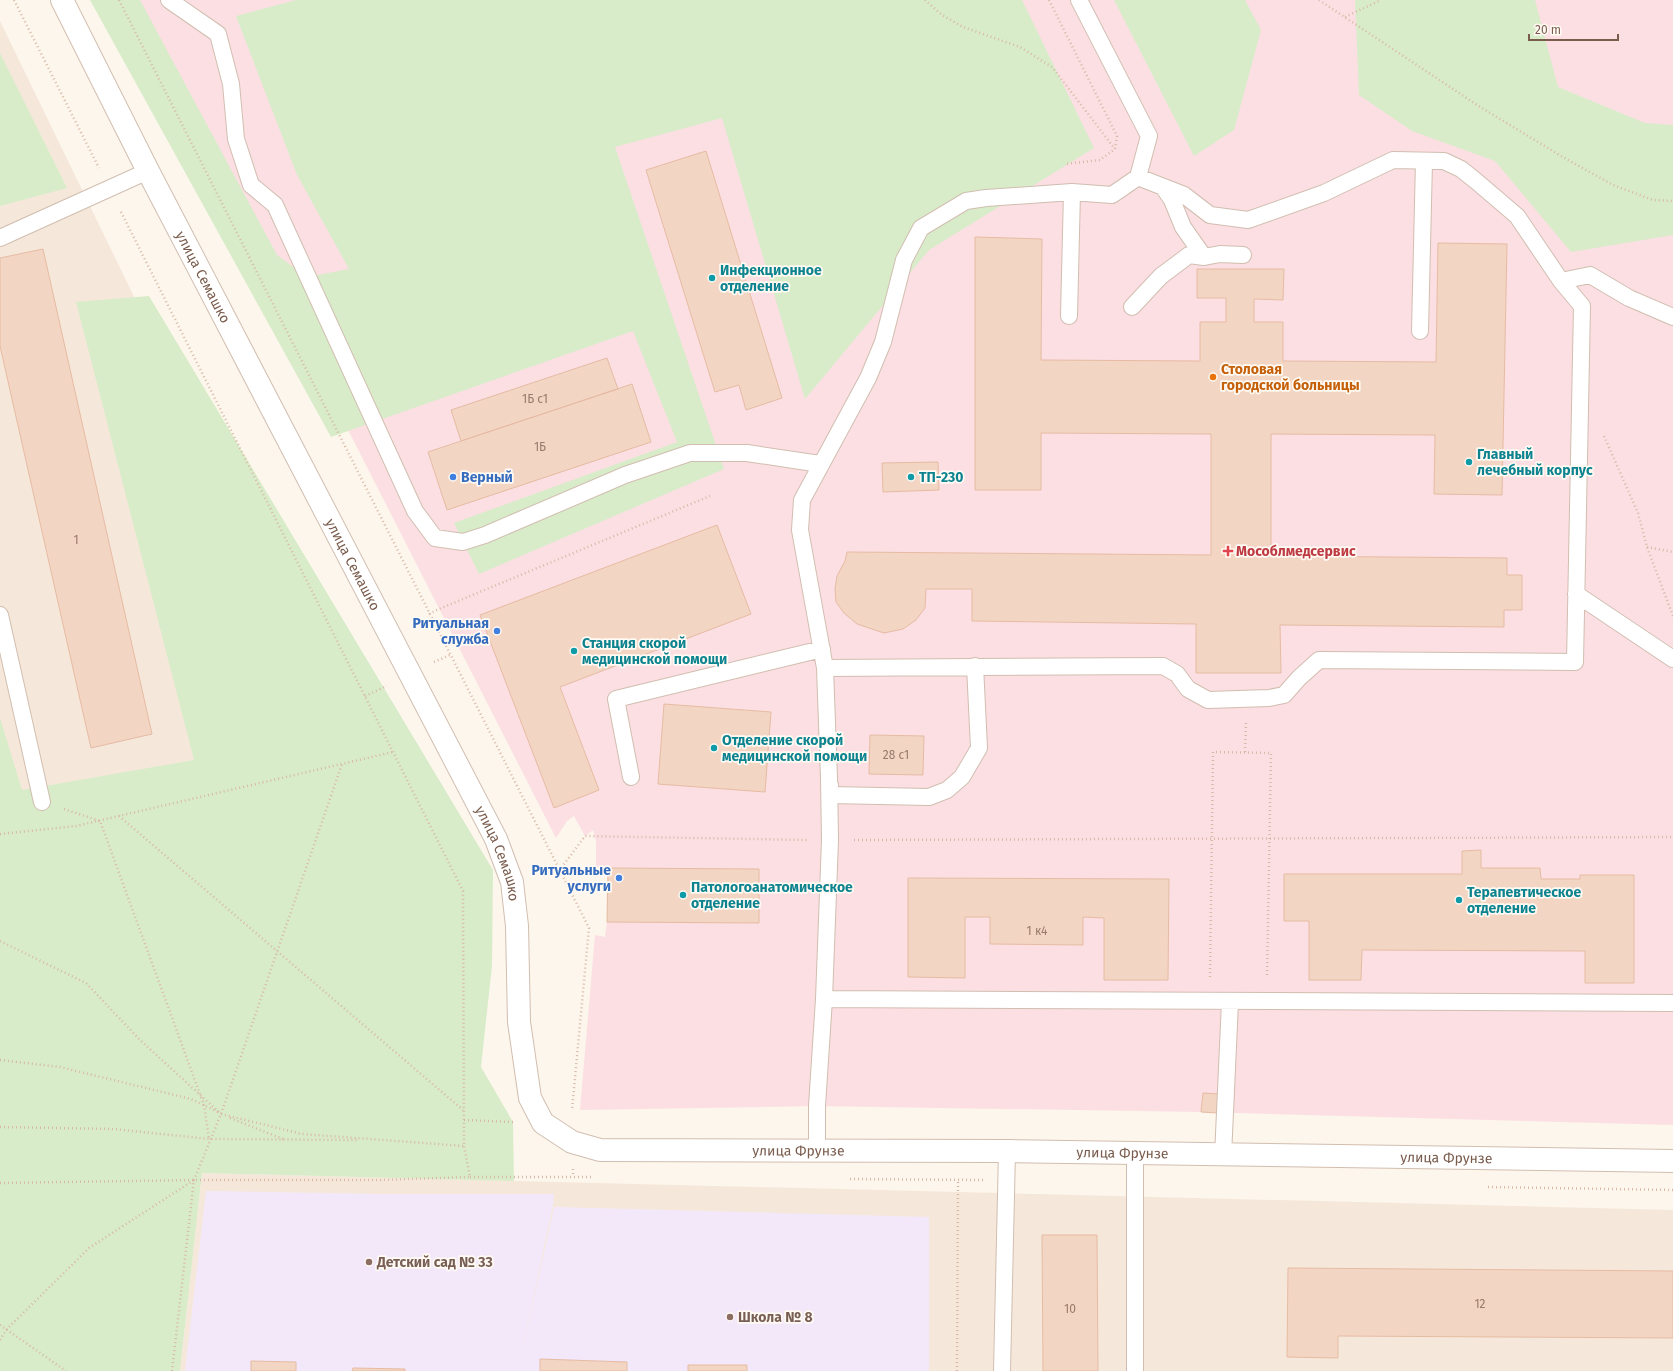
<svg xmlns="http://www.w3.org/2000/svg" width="1673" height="1371" font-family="'Fira Sans',sans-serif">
  <rect width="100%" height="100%" fill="#fdf6ec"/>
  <path fill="#f5e8da" d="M0 21 391 825 0 856Z
    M202 1173 1673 1210V1371H180Z"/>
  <path fill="#f3e8fa" d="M206 1191 380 1194H554L553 1205 519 1365 554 1207 929 1217V1371H185Z"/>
  <path fill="#fbdfe3" d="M129 0H1673V1125L1201 1112 817 1106 580 1110 595 935 605 937 607 922 608 868 596 867V842L593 830 585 836 574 816 567 821 556 838Z"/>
  <path fill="#d8ecc9" d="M90 0H140L277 255 307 277 349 269 297 175 236 16 296 0H1022L1094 148 929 250 805 399 722 118 615 147 724 469 479 574 454 523 677 442 633 331 331 437Z
    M1114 0H1245L1261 30 1234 130 1194 156Z
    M1355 0H1535L1558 87 1645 123 1673 125V235L1571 252 1495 161 1412 131 1359 95Z
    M0 53 67 188 0 206Z
    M149 296 493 870 492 966 481 1067 513 1122 514 1181 202 1173 180 1371H0V718L22 790 194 760 76 302Z"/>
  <path fill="#f3d5c3" stroke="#e6bba3" d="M706 151 782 398 746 410 739 385 715 392 646 170Z
    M975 237 1042 239 1041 360 1200 361V322H1226V298H1197V269H1284L1283 300 1254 299V322H1283V361L1436 362 1438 243 1507 244 1502 495 1434 494 1435 435 1271 434V556L1507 558V575H1522V610H1504V627L1280 625 1281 673H1196V624L972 621V589H926L925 608 916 620 903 629 884 633 857 624 844 613 836 602 835 589 837 576 845 561 847 552 1211 555V434L1041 433V490H975Z
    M43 249 152 734 91 748 0 346V258Z
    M607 358 618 389 461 441 451 410Z
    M632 384 651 442 447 510 428 452Z
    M938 462 939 490 883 492 882 463Z
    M717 525 751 614 560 687 599 790 554 808 480 615Z
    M664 704 771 712 765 792 658 784Z
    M870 735 924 736 923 775 869 774Z
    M1481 850V868H1540L1541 879H1580V875H1634V983H1585V951L1362 950 1361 980H1309V921H1284V874H1462V851Z
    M608 868 759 869V923L607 922Z
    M908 878 1169 879 1168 980H1104V918L1083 917V945L990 944V917H965V978L908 977Z
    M1203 1093 1219 1094 1218 1113 1201 1112Z
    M1042 1235H1097L1098 1371H1043Z
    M1288 1268 1673 1271V1338L1338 1336V1358L1287 1357Z
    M540 1359 627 1362V1371H540Z
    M251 1361 296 1362V1371H251Z
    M688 1365H747V1371H688Z
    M353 1368 405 1369V1371H352Z"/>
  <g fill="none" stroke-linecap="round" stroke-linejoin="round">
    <g stroke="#d1beb0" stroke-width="18">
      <path id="service" d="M169 0 218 34 231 84 236 139 251 185 275 205 415 511 435 538 463 542 485 535 625 475 690 453H747L820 464
        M1138 177 1184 195 1210 215 1248 220 1324 193 1393 160 1444 161 1461 169 1476 181 1517 216 1561 281 1590 275 1629 298 1673 317
        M1163 187 1172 200 1183 227 1204 257 1220 254 1243 255
        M0 238 148 171
        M1132 307 1161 276 1189 255 1204 257
        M1069 316 1072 192
        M1420 331 1424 161
        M1576 594 1673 659
        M0 615 42 802
        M825 668 1163 666 1177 674 1188 689 1208 700 1269 698 1284 695 1299 678 1319 660 1575 662 1582 306 1561 281
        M631 777 616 699 822 649
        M830 785V795L929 797 947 790 962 777 979 748 975 666
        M824 999 1673 1003
        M817 1151V1106L824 999 830 840 829 778 825 668 800 530 802 500 868 378 883 342 904 260 921 228 966 201 986 198 1072 192 1112 195 1138 177 1149 136 1079 0
        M1135 1154V1371
        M1223 1156 1230 1002
        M1002 1371 1007 1151"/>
    </g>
    <g stroke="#d1beb0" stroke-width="24">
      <g id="tertiary">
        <path id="s1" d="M62 0 148 171 496 839 512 882 517 926 519 1022 530 1098 543 1123 572 1142 600 1150 1007 1151 1673 1161"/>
      </g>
    </g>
    <path stroke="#d9b8a5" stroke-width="2.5" stroke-dasharray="1 3" stroke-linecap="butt" d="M14 0 99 168
      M119 0 589 928 572 1110
      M925 0 942 15 963 27 1020 47 1052 67 1115 149
      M1049 0 1117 136 1115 149 1100 160 1065 164
      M1319 0 1477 105 1561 156 1613 185 1653 200 1673 201
      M1345 17 1381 0
      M1604 436 1638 513 1647 547 1673 616
      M1647 547 1673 552
      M429 614 439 609 710 496
      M434 662 450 655
      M365 696 387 686
      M1245 752 1246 723
      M64 809 100 821 204 1105 209 1139
      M119 816 463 1110
      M0 834 76 826 393 752
      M854 840 1673 837
      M559 871 585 836 807 840
      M0 941 86 983 140 1040 221 1114 302 1134 464 1146
      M1210 977 1213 752 1271 753 1267 977
      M0 1060 60 1067 191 1099 218 1112
      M230 1118 283 1139
      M464 1120 513 1122
      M0 1127 114 1129 209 1139 359 1140
      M573 1169V1176
      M470 1177H591
      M850 1179 983 1180
      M0 1183 194 1180H378L470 1177 464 1146 463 891 120 210
      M1488 1187 1673 1190
      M0 1325 66 1371
      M0 1340 6 1330 89 1248 194 1180
      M172 1371 194 1180 221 1114 342 764
      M957 1371 958 1180"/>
    <use href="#service" stroke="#fff" stroke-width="16"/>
    <use href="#tertiary" stroke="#fff" stroke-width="22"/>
  </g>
  <g fill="#0f9aa8" stroke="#fffaf3" stroke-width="1.5">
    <circle cx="712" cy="278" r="4"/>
    <circle cx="1469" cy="462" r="4"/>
    <circle cx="911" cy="477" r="4"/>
    <circle cx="574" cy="651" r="4"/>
    <circle cx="714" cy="748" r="4"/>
    <circle cx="683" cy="895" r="4"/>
    <circle cx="1459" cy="900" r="4"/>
  </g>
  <circle fill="#e8710a" stroke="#fffaf3" stroke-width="1.5" cx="1213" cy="377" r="4"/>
  <g fill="#3f7fe0" stroke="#fffaf3" stroke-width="1.5">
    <circle cx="453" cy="477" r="4"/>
    <circle cx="497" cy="631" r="4"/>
    <circle cx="619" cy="878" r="4"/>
  </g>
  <path fill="#e0444e" stroke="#fffaf3" stroke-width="1.5" d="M1226 545h4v4h4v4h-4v4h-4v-4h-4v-4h4z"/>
  <g fill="#8d6e63" stroke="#fffaf3" stroke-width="1.5">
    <circle cx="369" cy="1262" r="4"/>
    <circle cx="730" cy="1317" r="4"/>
  </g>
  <g text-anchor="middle" stroke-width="3.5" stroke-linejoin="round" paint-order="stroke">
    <g font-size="12" fill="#987a6a">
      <text x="535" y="403">1Б с1</text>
      <text x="540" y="451">1Б</text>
      <text x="76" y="544">1</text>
      <text x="896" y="759">28 с1</text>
      <text x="1037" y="935">1 к4</text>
      <text x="1480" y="1308">12</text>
      <text x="1070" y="1313">10</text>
    </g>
    <g font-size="14" font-weight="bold" fill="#0d838f" stroke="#fffaf3" text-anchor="start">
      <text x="720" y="275">Инфекционное<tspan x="720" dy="16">отделение</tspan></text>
      <text x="1477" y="459">Главный<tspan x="1477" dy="16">лечебный корпус</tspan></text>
      <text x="919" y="482">ТП-230</text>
      <text x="582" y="648">Станция скорой<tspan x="582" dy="16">медицинской помощи</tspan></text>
      <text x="722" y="745">Отделение скорой<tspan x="722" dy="16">медицинской помощи</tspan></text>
      <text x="691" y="892">Патологоанатомическое<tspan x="691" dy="16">отделение</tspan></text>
      <text x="1467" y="897">Терапевтическое<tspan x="1467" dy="16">отделение</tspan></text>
    </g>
    <g font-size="14" fill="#7a5c4d" stroke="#fffaf3">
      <text dy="5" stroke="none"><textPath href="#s1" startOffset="311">улица Семашко</textPath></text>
      <text dy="5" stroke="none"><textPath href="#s1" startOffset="635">улица Семашко</textPath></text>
      <text dy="5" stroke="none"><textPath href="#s1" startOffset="959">улица Семашко</textPath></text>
      <text dy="5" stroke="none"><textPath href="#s1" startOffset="1498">улица Фрунзе</textPath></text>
      <text dy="5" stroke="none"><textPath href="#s1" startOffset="1822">улица Фрунзе</textPath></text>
      <text dy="5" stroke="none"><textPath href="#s1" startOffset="2146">улица Фрунзе</textPath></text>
    </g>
    <g font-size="14" font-weight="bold" fill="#c56008" stroke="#fffaf3" text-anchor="start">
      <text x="1221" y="374">Столовая<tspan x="1221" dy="16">городской больницы</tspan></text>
    </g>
    <g font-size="14" font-weight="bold" fill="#366cbe" stroke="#fffaf3" text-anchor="end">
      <text x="461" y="482" text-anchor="start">Верный</text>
      <text x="489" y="628">Ритуальная<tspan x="489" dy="16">служба</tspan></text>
      <text x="611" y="875">Ритуальные<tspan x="611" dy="16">услуги</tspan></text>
    </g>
    <g font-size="14" font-weight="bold" fill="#be3a42" stroke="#fffaf3" text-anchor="start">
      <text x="1236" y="556">Мособлмедсервис</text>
    </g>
    <g font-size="14" font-weight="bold" fill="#785e54" stroke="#fffaf3" text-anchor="start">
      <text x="377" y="1267">Детский сад № 33</text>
      <text x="738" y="1322">Школа № 8</text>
    </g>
  </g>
  <path d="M1529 34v6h89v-6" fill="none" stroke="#7a5c4d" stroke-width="2"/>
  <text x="1535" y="34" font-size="12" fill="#7a5c4d" stroke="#fffaf3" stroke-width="3" paint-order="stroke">20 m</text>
</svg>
